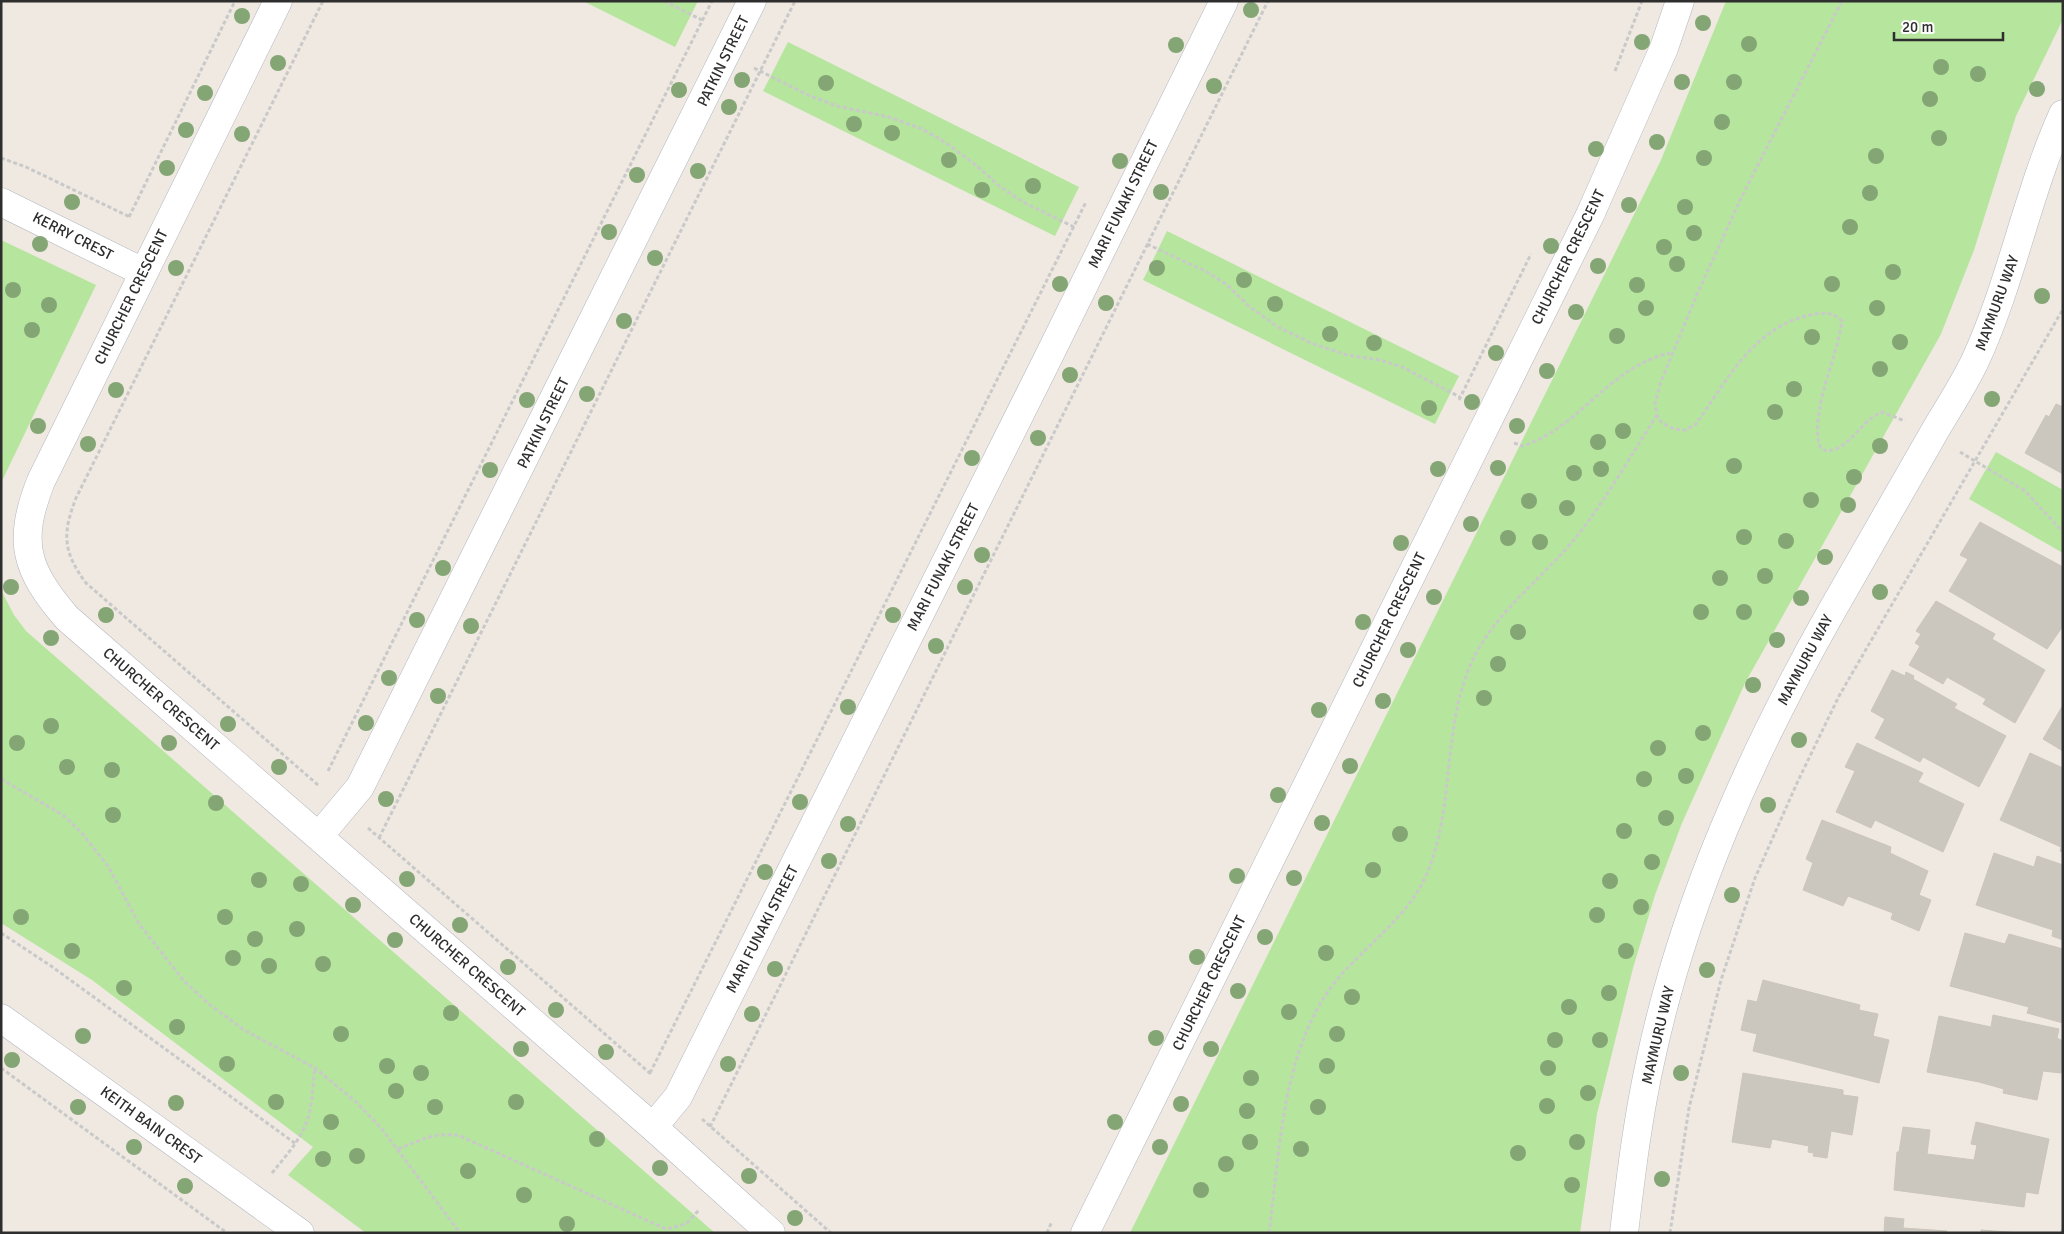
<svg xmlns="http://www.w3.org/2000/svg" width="2064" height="1234" font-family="Signika,sans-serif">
  <rect width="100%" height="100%" fill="#efe9e1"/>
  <path fill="#b6e59e" d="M583 1H698L675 47Z
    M1726 1H2063V19L2016 116 1974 250 1941 334 1745 683 1682 823 1655 895 1633 968 1597 1114 1580 1233H1130L1661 160Z
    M788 42 1079 187 1055 236 763 91Z
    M1167 231 1459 376 1435 424 1143 280Z
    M1 240 96 285 1 483Z
    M1996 452 2063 490V553L1969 499Z
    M1 590 14 615 26 631 715 1233H366L288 1175 313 1147 92 980 1 923Z"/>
  <path fill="#cbc7bf" stroke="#cbc5ba" d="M2056 404 2063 407V474L2025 453 2046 415 2049 417Z
    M1980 522 2063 567V626L2047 649 1949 591 1968 559 1960 555Z
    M1936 601 1995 634 1992 639 2045 670 2015 723 1983 704 1986 699 1947 677 1943 684 1909 665 1920 646 1915 643 1921 634 1916 631Z
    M1892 670 1905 676 1906 672 1914 676 1913 679 1957 704 1954 708 2006 736 1979 787 1923 757 1920 762 1875 738 1885 719 1871 711Z
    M2063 705V751L2043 739Z
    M1857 743 1923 773 1918 782 1964 804 1943 852 1875 820 1871 828 1836 812 1855 771 1845 767Z
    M2030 753 2063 768V852L2060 851 2061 847 2000 820Z
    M1822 820 1891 847 1890 853 1928 871 1919 895 1931 900 1919 931 1891 919 1893 913 1848 896 1843 906 1803 890 1813 863 1806 859Z
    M1994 853 2034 867 2037 856 2063 865V940L2052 936 2053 930 1976 905Z
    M1965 933 2005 944 2009 934 2063 949V1023L2027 1013 2029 1007 1950 986Z
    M1763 980 1860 1005 1859 1010 1878 1014 1873 1036 1889 1040 1879 1083 1753 1051 1757 1034 1741 1030 1748 1000 1757 1002Z
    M1993 1015 2059 1029 2057 1038 2063 1041 2061 1073 2043 1071 2037 1100 2003 1093 2004 1089 1979 1082 1927 1072 1939 1016 1991 1027Z
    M1743 1073 1843 1090V1095L1858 1097 1852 1135 1831 1131 1827 1158 1813 1156 1814 1153 1808 1152 1809 1146 1772 1139 1770 1148 1732 1142Z
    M1976 1122 2049 1139 2038 1194 2026 1192 2024 1207 1894 1190 1897 1152H1899L1903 1127 1930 1130 1927 1154 1974 1160 1977 1145 1971 1144Z
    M1885 1217 1904 1219 1903 1228 1947 1231V1233H1884Z
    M1981 1230 2020 1233H1981Z"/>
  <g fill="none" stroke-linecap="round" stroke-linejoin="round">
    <g stroke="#b4b7c1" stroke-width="29">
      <path id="minor" d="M278 1 41 481C17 542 25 569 67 618L653 1127 771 1233
        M1 202 143 272
        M319 836 360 787 752 1
        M1 1018 300 1233
        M653 1127 678 1097 1044 366 1224 1
        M1085 1233 1590 215 1664 48 1680 1
        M1624 1233C1631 1174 1638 1116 1651 1058 1685 901 1751 754 1830 614 1865 552 1901 491 1936 429 1949 407 1964 384 1975 361 2012 281 2027 194 2063 114"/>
    </g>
    <path stroke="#c9c9c9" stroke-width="3" stroke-dasharray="4 2.5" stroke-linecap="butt" d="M664 1 702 20
      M1842 1 1742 196 1698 292 1660 384 1655 404 1657 415 1662 423 1674 429 1686 430 1696 424C1727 381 1753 327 1810 315 1822 312 1833 312 1842 321 1838 355 1809 414 1820 447L1826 451C1850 450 1861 420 1882 412L1905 421
      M754 68 808 95 837 106 889 117 922 129 945 142 977 166 999 186 1023 202 1074 227
      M1615 71 1642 1
      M1 158 26 167 130 217
      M129 217 235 1
      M1147 244 1207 272 1226 284 1250 307 1278 327 1311 343 1347 355 1380 360 1402 367 1460 397
      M1459 400 1531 254
      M1514 443 1523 446C1582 426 1608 367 1670 353
      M1960 452 2025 491 2063 532
      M328 771 712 1
      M1 779 63 815 81 832 108 866 139 924 184 981 210 1005 244 1030 315 1068 356 1102 382 1129 460 1233
      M318 785 86 583C63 552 62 534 76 498L323 1
      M368 828 652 1075
      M379 838 795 1
      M1 933 51 966 296 1144
      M1 1068 227 1233
      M650 1073 1086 202
      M702 1119 831 1233
      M710 1127 1268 1
      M398 1149C418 1141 437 1131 460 1136L666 1229 686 1224 699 1210
      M272 1173C289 1152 308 1132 311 1104 313 1092 313 1080 315 1068
      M1047 1233 1052 1221
      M1269 1233C1280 1151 1282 1049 1335 982 1362 949 1405 919 1424 880 1456 812 1441 734 1470 666 1493 612 1542 580 1577 536 1607 498 1631 455 1657 415
      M1670 1233 1689 1108 1721 980 1755 878 1797 783 1839 696 2063 309
      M2062 1233 2063 1225"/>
    <use href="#minor" stroke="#fff" stroke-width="28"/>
  </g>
  <g fill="#84a574">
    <circle cx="1251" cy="10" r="8"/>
    <circle cx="242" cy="16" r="8"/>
    <circle cx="1703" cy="23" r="8"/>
    <circle cx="1642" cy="42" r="8"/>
    <circle cx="1749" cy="44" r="8"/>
    <circle cx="1176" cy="45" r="8"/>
    <circle cx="278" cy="63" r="8"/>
    <circle cx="1941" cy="67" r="8"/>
    <circle cx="1978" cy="74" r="8"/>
    <circle cx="742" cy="80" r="8"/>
    <circle cx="1682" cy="82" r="8"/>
    <circle cx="1734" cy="82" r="8"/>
    <circle cx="826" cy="83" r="8"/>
    <circle cx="1214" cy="86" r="8"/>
    <circle cx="2037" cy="89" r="8"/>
    <circle cx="679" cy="90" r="8"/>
    <circle cx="205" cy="93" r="8"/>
    <circle cx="1930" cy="99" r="8"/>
    <circle cx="729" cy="107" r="8"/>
    <circle cx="1722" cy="122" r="8"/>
    <circle cx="854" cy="124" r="8"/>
    <circle cx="186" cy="130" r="8"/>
    <circle cx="892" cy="133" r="8"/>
    <circle cx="242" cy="134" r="8"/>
    <circle cx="1939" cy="138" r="8"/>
    <circle cx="1657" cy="142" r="8"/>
    <circle cx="1596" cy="149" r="8"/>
    <circle cx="1876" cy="156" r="8"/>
    <circle cx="1704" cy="158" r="8"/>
    <circle cx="949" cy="160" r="8"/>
    <circle cx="1120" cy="161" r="8"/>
    <circle cx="167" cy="168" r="8"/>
    <circle cx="698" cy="171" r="8"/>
    <circle cx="637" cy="175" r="8"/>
    <circle cx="1033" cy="186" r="8"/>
    <circle cx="982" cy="190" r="8"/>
    <circle cx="1161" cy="192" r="8"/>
    <circle cx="1870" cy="193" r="8"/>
    <circle cx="72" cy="202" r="8"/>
    <circle cx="1629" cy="205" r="8"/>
    <circle cx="1685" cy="207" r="8"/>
    <circle cx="1850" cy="227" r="8"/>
    <circle cx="609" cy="232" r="8"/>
    <circle cx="1694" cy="233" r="8"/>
    <circle cx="40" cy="244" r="8"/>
    <circle cx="1551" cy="246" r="8"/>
    <circle cx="1664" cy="247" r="8"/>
    <circle cx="655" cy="258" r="8"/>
    <circle cx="1677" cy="264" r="8"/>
    <circle cx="1598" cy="266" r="8"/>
    <circle cx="176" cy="268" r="8"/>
    <circle cx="1157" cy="268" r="8"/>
    <circle cx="1893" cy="272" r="8"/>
    <circle cx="1244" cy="280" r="8"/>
    <circle cx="1060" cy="284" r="8"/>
    <circle cx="1832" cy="284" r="8"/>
    <circle cx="1637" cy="285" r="8"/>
    <circle cx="13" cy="290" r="8"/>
    <circle cx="2042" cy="296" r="8"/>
    <circle cx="1106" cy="303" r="8"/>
    <circle cx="1275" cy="304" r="8"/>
    <circle cx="49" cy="305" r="8"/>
    <circle cx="1646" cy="308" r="8"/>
    <circle cx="1877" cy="308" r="8"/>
    <circle cx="1576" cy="312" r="8"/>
    <circle cx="624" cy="321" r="8"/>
    <circle cx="32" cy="330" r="8"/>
    <circle cx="1330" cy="334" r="8"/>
    <circle cx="1617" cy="336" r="8"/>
    <circle cx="1812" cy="337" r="8"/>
    <circle cx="1900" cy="342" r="8"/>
    <circle cx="1374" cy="343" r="8"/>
    <circle cx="1496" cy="353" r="8"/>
    <circle cx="1880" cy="369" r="8"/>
    <circle cx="1547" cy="371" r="8"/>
    <circle cx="1070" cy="375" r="8"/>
    <circle cx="1794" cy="389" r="8"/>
    <circle cx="116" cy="390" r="8"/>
    <circle cx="587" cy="394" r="8"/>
    <circle cx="1992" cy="399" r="8"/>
    <circle cx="527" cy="400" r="8"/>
    <circle cx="1472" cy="402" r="8"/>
    <circle cx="1429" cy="408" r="8"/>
    <circle cx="1775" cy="412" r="8"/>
    <circle cx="38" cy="426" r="8"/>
    <circle cx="1517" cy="426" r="8"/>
    <circle cx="1623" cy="431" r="8"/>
    <circle cx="1038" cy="438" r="8"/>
    <circle cx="1598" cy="442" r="8"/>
    <circle cx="88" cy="444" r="8"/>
    <circle cx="1880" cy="446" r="8"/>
    <circle cx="972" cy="458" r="8"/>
    <circle cx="1734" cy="466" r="8"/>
    <circle cx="1498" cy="468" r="8"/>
    <circle cx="1438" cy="469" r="8"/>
    <circle cx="1601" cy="469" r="8"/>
    <circle cx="490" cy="470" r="8"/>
    <circle cx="1574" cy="473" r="8"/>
    <circle cx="1854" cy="477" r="8"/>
    <circle cx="1811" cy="500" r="8"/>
    <circle cx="1529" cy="501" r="8"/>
    <circle cx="1848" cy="505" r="8"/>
    <circle cx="1567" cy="508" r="8"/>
    <circle cx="1471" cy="524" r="8"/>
    <circle cx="1744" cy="537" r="8"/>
    <circle cx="1508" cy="538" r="8"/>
    <circle cx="1786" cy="541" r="8"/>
    <circle cx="1540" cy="542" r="8"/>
    <circle cx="1401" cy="543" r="8"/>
    <circle cx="982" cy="555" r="8"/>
    <circle cx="1825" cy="557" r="8"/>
    <circle cx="443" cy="568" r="8"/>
    <circle cx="1765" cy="576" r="8"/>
    <circle cx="1720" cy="578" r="8"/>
    <circle cx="11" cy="587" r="8"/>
    <circle cx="965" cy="587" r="8"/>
    <circle cx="1880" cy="592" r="8"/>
    <circle cx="1434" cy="597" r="8"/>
    <circle cx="1801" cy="598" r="8"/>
    <circle cx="1701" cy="612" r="8"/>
    <circle cx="1744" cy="612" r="8"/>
    <circle cx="106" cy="615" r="8"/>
    <circle cx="893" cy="615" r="8"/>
    <circle cx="417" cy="620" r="8"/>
    <circle cx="1363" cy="622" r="8"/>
    <circle cx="471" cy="626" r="8"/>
    <circle cx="1518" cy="632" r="8"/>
    <circle cx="51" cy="638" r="8"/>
    <circle cx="1777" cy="640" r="8"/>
    <circle cx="936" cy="646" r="8"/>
    <circle cx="1408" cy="650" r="8"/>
    <circle cx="1498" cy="664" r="8"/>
    <circle cx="389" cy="678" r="8"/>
    <circle cx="1753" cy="685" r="8"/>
    <circle cx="438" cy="696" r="8"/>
    <circle cx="1484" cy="698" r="8"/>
    <circle cx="1383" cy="701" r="8"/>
    <circle cx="848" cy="707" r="8"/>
    <circle cx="1319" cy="710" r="8"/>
    <circle cx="366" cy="723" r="8"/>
    <circle cx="228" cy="724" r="8"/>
    <circle cx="51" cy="726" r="8"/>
    <circle cx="1703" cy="733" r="8"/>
    <circle cx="1799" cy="740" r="8"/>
    <circle cx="17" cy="743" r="8"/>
    <circle cx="169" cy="743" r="8"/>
    <circle cx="1658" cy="748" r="8"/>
    <circle cx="1350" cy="766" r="8"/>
    <circle cx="67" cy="767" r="8"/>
    <circle cx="279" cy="767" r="8"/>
    <circle cx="112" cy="770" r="8"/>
    <circle cx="1686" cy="776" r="8"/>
    <circle cx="1644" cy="779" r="8"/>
    <circle cx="1278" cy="795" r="8"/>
    <circle cx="386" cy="799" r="8"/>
    <circle cx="800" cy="802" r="8"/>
    <circle cx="216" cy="803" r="8"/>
    <circle cx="1768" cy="805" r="8"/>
    <circle cx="113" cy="815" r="8"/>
    <circle cx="1666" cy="818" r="8"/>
    <circle cx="1322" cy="823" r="8"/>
    <circle cx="848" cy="824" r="8"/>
    <circle cx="1624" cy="831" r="8"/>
    <circle cx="1400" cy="834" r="8"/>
    <circle cx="829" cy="861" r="8"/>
    <circle cx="1652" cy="862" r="8"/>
    <circle cx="1373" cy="870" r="8"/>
    <circle cx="765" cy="872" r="8"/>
    <circle cx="1237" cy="876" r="8"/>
    <circle cx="1294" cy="878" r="8"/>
    <circle cx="407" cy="879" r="8"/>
    <circle cx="259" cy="880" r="8"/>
    <circle cx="1610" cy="881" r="8"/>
    <circle cx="301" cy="884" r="8"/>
    <circle cx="1732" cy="895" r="8"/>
    <circle cx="353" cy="905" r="8"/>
    <circle cx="1641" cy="907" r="8"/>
    <circle cx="1597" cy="915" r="8"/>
    <circle cx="21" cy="917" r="8"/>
    <circle cx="225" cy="917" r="8"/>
    <circle cx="460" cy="925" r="8"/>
    <circle cx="297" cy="929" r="8"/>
    <circle cx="1265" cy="937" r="8"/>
    <circle cx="255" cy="939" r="8"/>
    <circle cx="395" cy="940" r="8"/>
    <circle cx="72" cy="951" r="8"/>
    <circle cx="1626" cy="951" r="8"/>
    <circle cx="1326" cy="953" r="8"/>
    <circle cx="1197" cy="957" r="8"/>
    <circle cx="233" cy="958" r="8"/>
    <circle cx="323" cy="964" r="8"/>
    <circle cx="269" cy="966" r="8"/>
    <circle cx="508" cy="967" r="8"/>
    <circle cx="775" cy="969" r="8"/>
    <circle cx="1707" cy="970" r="8"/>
    <circle cx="124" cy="988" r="8"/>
    <circle cx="1238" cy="991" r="8"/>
    <circle cx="1609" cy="993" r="8"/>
    <circle cx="1352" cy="997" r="8"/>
    <circle cx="1569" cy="1007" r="8"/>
    <circle cx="556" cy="1010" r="8"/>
    <circle cx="1289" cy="1012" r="8"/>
    <circle cx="451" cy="1013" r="8"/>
    <circle cx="752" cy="1014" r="8"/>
    <circle cx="177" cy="1027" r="8"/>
    <circle cx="341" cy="1034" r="8"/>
    <circle cx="1337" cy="1034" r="8"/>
    <circle cx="83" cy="1036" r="8"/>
    <circle cx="1156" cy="1038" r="8"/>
    <circle cx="1555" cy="1040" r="8"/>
    <circle cx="1600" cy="1040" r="8"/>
    <circle cx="521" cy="1049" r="8"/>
    <circle cx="1211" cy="1049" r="8"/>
    <circle cx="606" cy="1052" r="8"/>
    <circle cx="12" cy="1060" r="8"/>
    <circle cx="227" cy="1064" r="8"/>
    <circle cx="728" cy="1064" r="8"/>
    <circle cx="387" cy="1066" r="8"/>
    <circle cx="1327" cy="1066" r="8"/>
    <circle cx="1548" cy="1068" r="8"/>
    <circle cx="421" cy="1073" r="8"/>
    <circle cx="1681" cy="1073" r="8"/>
    <circle cx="1251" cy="1078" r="8"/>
    <circle cx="396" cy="1091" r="8"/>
    <circle cx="1588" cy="1093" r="8"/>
    <circle cx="276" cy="1102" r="8"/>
    <circle cx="516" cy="1102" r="8"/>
    <circle cx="176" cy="1103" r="8"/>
    <circle cx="1181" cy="1104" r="8"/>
    <circle cx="1547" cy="1106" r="8"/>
    <circle cx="78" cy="1107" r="8"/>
    <circle cx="435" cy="1107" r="8"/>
    <circle cx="1318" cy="1107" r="8"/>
    <circle cx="1247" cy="1111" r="8"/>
    <circle cx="331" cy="1122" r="8"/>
    <circle cx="1115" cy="1122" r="8"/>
    <circle cx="597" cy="1139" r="8"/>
    <circle cx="1250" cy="1142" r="8"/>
    <circle cx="1577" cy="1142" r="8"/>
    <circle cx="134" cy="1147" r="8"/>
    <circle cx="1160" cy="1147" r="8"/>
    <circle cx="1301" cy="1149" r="8"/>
    <circle cx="1518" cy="1153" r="8"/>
    <circle cx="357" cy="1156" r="8"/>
    <circle cx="323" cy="1159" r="8"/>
    <circle cx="1226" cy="1164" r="8"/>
    <circle cx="660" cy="1168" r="8"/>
    <circle cx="468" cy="1171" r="8"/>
    <circle cx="749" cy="1176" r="8"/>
    <circle cx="1662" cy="1179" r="8"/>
    <circle cx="1572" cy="1185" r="8"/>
    <circle cx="185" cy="1186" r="8"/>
    <circle cx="1201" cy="1190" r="8"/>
    <circle cx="524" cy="1195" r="8"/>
    <circle cx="795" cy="1218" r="8"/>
    <circle cx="567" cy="1224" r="8"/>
  </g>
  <g text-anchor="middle" stroke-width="4.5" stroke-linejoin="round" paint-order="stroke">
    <g font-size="15" fill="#2e2e2e" stroke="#fff">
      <text transform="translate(723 61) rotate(-64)" y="5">PATKIN STREET</text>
      <text transform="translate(1123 204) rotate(-64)" y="5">MARI FUNAKI STREET</text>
      <text transform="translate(73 236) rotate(27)" y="5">KERRY CREST</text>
      <text transform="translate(1568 257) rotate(-64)" y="5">CHURCHER CRESCENT</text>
      <text transform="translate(131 297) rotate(-64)" y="5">CHURCHER CRESCENT</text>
      <text transform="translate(1997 303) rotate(-70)" y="5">MAYMURU WAY</text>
      <text transform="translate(543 423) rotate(-64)" y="5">PATKIN STREET</text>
      <text transform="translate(943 567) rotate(-63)" y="5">MARI FUNAKI STREET</text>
      <text transform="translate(1389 620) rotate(-64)" y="5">CHURCHER CRESCENT</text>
      <text transform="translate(1805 660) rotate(-62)" y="5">MAYMURU WAY</text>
      <text transform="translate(161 699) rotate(41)" y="5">CHURCHER CRESCENT</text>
      <text transform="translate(762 929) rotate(-63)" y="5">MARI FUNAKI STREET</text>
      <text transform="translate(467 965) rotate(41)" y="5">CHURCHER CRESCENT</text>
      <text transform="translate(1209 983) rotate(-64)" y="5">CHURCHER CRESCENT</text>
      <text transform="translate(1658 1035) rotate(-77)" y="5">MAYMURU WAY</text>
      <text transform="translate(151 1125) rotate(36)" y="5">KEITH BAIN CREST</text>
    </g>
  </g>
  <rect width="2064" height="1234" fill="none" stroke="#2e2e2e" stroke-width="5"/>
  <path d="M1894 32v8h109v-8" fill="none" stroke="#2e2e2e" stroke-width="2.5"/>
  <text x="1902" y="32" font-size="15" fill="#2e2e2e" stroke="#ffffff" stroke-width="4" paint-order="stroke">20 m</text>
</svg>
